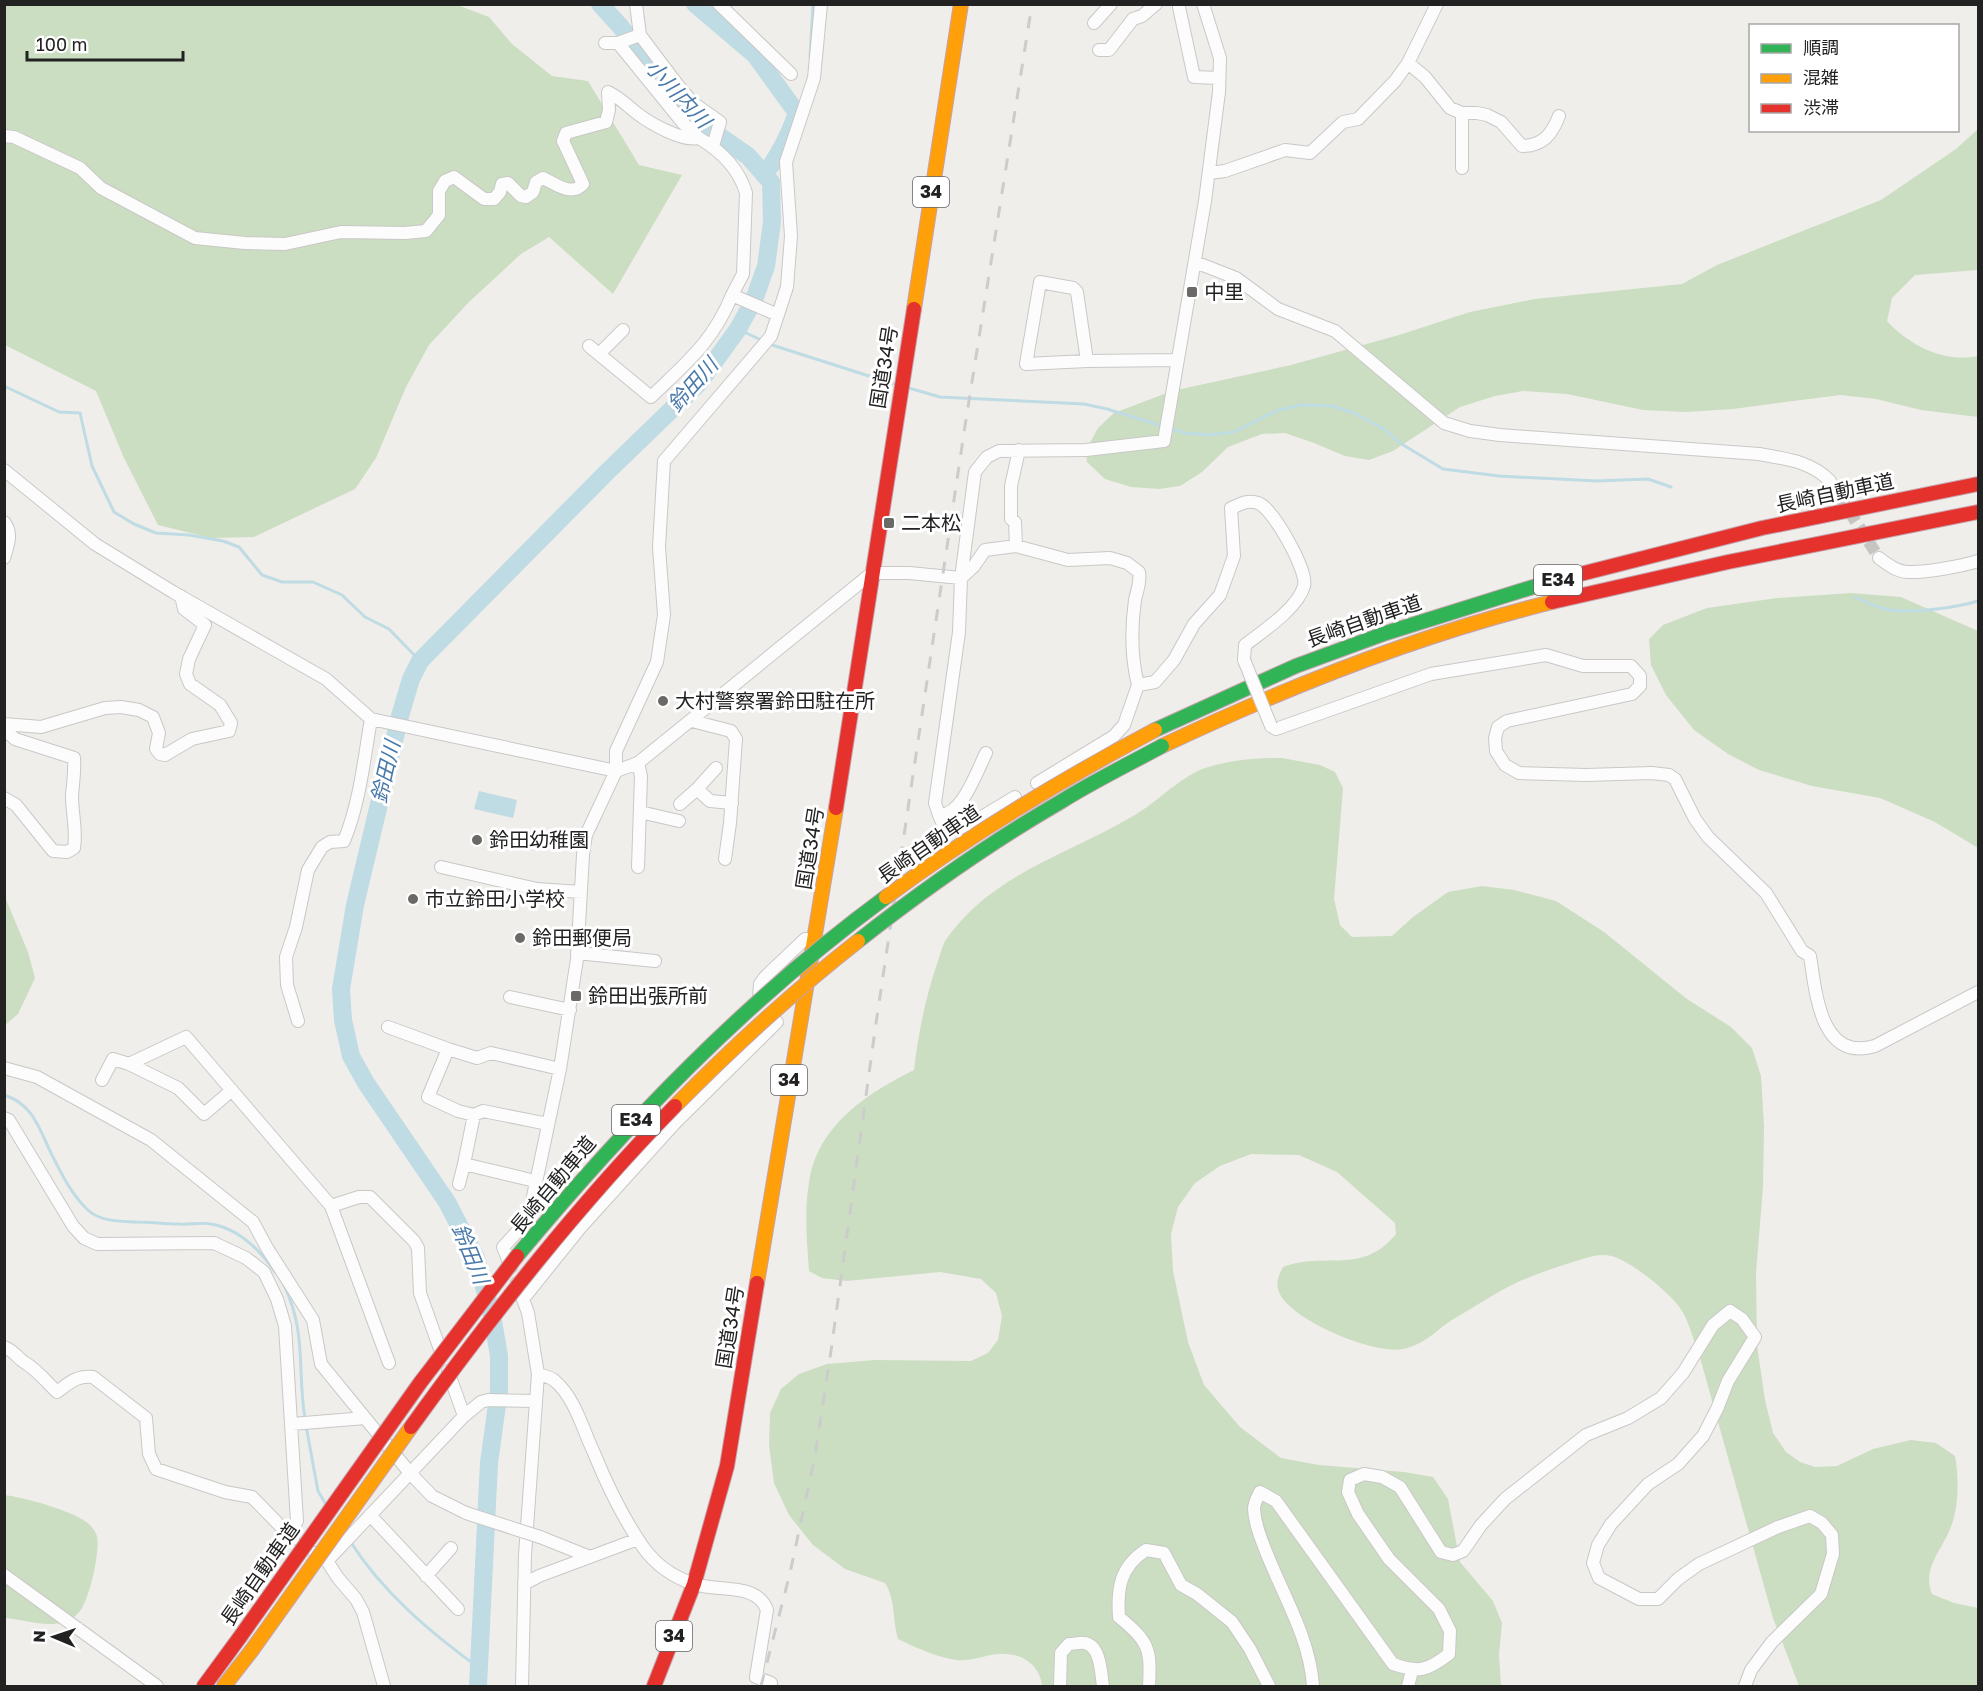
<svg xmlns="http://www.w3.org/2000/svg" width="1983" height="1691" font-family="'Golos Text','Noto Sans JP',sans-serif">
  <rect width="100%" height="100%" fill="#f0eeeb"/>
  <path fill="#cbdec1" d="M4 5H457L489 17 512 44 552 76 588 81 639 165 682 175 613 294 549 237 521 254 469 302 429 345 406 387 376 458 355 489 254 537 211 538 158 525 124 458 96 391 5 345Z
    M1978 129V270L1915 275 1892 298 1887 321C1910 346 1944 363 1978 356V417L1921 410 1876 399 1840 395 1733 409 1685 412 1643 410 1567 394 1523 391 1495 396 1460 407 1393 451 1369 460 1345 456 1314 443 1285 433 1262 434 1228 447 1202 472 1180 486 1159 489 1131 487 1105 479 1087 462 1086 450 1098 428 1114 413 1172 391 1291 365 1399 335 1470 312 1535 299 1682 284 1717 265 1881 200 1956 149Z
    M1851 593 1901 597 1978 631V848L1935 822 1880 798 1812 786 1759 770 1728 754 1694 730 1666 695 1651 665 1649 639 1663 625 1707 608 1777 598Z
    M1282 758 1320 765 1335 772 1343 788 1334 899 1340 925 1352 937 1392 936 1413 917 1448 892 1482 886 1514 890 1556 901 1604 932 1687 999 1731 1027 1752 1048 1761 1076 1764 1126 1763 1187 1756 1273 1757 1345 1765 1400 1773 1433 1786 1452 1800 1462 1815 1467 1837 1466 1873 1449 1911 1440 1936 1443 1955 1456C1959 1477 1959 1509 1950 1529 1941 1552 1922 1568 1932 1594L1954 1603 1978 1608V1686H1799L1773 1618 1699 1354C1693 1340 1690 1324 1682 1311 1673 1295 1630 1260 1611 1256 1599 1253 1587 1258 1576 1261 1554 1268 1532 1275 1512 1285 1493 1294 1475 1307 1457 1317 1436 1329 1427 1344 1403 1349 1374 1355 1290 1320 1279 1292 1275 1284 1279 1274 1283 1267 1325 1251 1362 1276 1396 1234L1395 1223 1337 1172 1299 1155 1251 1154 1220 1166 1195 1183 1178 1207 1171 1234 1173 1271 1188 1342 1204 1385 1240 1427 1281 1458 1319 1465 1404 1472 1433 1477 1448 1499 1460 1562 1493 1601 1502 1623 1499 1655 1501 1686H1042C1040 1664 1020 1652 998 1654 984 1655 971 1662 956 1660 937 1657 916 1648 898 1639 892 1618 896 1601 885 1583L845 1569 813 1545 789 1515 774 1483 769 1445 770 1413 781 1389 799 1374 827 1364 875 1360 971 1361 988 1353 998 1340 1002 1316 996 1293 981 1279 940 1272 847 1281 822 1278 809 1271C807 1242 804 1212 809 1183 817 1126 866 1094 914 1070 918 1035 925 1000 936 967 939 959 941 949 945 941 992 873 1066 856 1133 816 1158 802 1178 778 1205 768 1230 760 1256 758 1282 758Z
    M5 897 28 952 35 978 18 1014 5 1025Z
    M4 1495C24 1497 77 1512 90 1525 93 1528 97 1534 97 1537 100 1553 90 1595 82 1608 78 1615 71 1620 64 1622 46 1628 22 1619 5 1618Z"/>
  <path fill="#bfdbe3" d="M479 791 517 800 513 818 474 809Z"/>
  <g fill="none" stroke-linecap="round" stroke-linejoin="round">
    <path stroke="#bfdbe3" stroke-width="3" d="M810 57 813 4
      M738 329 763 341
      M769 344 894 384
      M4 386 59 412 80 413 92 466 114 512 134 524 156 533 189 535 223 541 239 547 262 575 282 582H313L342 595 365 617 389 629 420 661
      M909 388 940 397 1084 404 1107 409 1162 426
      M1168 428 1185 433 1208 435 1234 432 1276 411 1300 405 1332 406 1354 413 1384 429 1400 443 1443 469 1499 476 1597 481 1648 479 1671 487
      M1855 597C1866 602 1878 608 1890 610 1914 613 1955 608 1978 601
      M4 1095C33 1104 39 1128 51 1153 61 1173 72 1196 89 1211 102 1222 121 1221 137 1222 151 1222 165 1224 179 1224 189 1225 201 1222 211 1224 240 1229 260 1250 275 1272
      M284 1285C307 1333 297 1370 305 1419
      M306 1426 318 1491 325 1503
      M350 1541C383 1593 430 1632 479 1668"/>
    <path stroke="#bfdbe3" stroke-width="18" d="M695 4 755 55 797 113C789 136 779 156 764 175
      M478 1686 489 1463 499 1390V1356L492 1315 476 1258 447 1202 366 1083 351 1056 343 1020 341 989 355 905 400 716 411 679 420 661 606 473 699 383 738 329 754 300 766 266 772 222 771 182 748 156 699 122 683 107 620 26 600 4"/>
    <path stroke="#c7c5c3" stroke-width="12" stroke-dasharray="12 6" stroke-linecap="butt" d="M1830 481 1879 558"/>
    <g stroke="#c9c8c7" stroke-width="14">
      <path id="street" d="M636 4 640 35 677 84 693 103 720 122 713 146
        M719 4 791 74
        M1179 7 1194 77 1219 78
        M1094 23 1111 4
        M605 43H618L640 35
        M618 43 683 123 699 138
        M1099 50H1109L1133 19 1142 16 1156 4
        M1408 63 1425 77 1450 108 1462 113H1477L1487 115 1501 122 1522 146C1543 146 1552 134 1559 116
        M1462 113V168
        M4 136 14 137 80 168 101 188 195 238 245 243 285 244 341 232 405 233 426 231 439 215V191L445 181 454 177 484 199H494L500 192 502 184 508 183 521 196 526 197 533 192 536 182 543 178C556 184 571 197 583 184L563 141 566 133 606 122 609 110 608 92C622 99 626 105 638 114 651 124 683 142 699 138 721 151 739 169 746 193L743 274 732 295 778 315
        M1209 173 1225 171 1285 150 1310 153 1343 122 1358 119 1395 81 1408 63 1437 4
        M1195 262 1236 278 1278 309 1335 331 1444 423 1470 431 1500 435 1759 454C1786 459 1811 461 1830 481
        M589 346 651 397C686 363 713 342 732 295
        M599 354 623 330
        M1087 361 1077 292 1073 288 1040 282 1026 364 1087 361 1177 360
        M4 470 95 544 173 592 326 679 371 719 616 771 638 763 872 573H909L961 578 974 566 985 550 1016 546 1068 560 1110 558 1127 563 1139 572C1141 583 1137 590 1135 600 1131 628 1131 657 1138 685L1155 682 1174 660 1194 624 1220 595 1234 556 1231 508C1239 505 1248 499 1258 503 1273 508 1308 571 1304 586 1298 608 1263 631 1245 645L1244 660
        M4 522C13 533 8 545 4 558
        M1016 546 1015 522 1011 519V486L1019 450
        M1879 558C1887 564 1897 572 1908 572 1925 573 1962 566 1978 561
        M692 721 731 731 736 739 730 823 725 859
        M4 724 41 727 105 708 121 707 139 710 153 717 159 733 156 749 160 754 165 755 192 739 229 731 231 723 220 705 190 684 186 674 189 659 205 625 184 609 181 596
        M1271 726 1276 729 1431 674 1546 655 1583 666H1631L1640 676V686L1632 694 1507 721 1498 727 1495 738 1496 751 1505 765 1519 773 1586 775 1652 773 1669 775 1675 779 1695 819 1708 837 1766 893 1802 951 1810 956C1816 993 1820 1062 1875 1046L1978 992
        M4 729 15 739 74 758C75 773 73 782 72 796 72 814 77 830 74 848L67 852 53 851 16 805 4 798
        M986 753C977 771 962 816 939 815L935 803 959 632 961 578 975 472 987 457 999 451 1086 450 1164 441 1205 201 1219 92 1220 58 1203 4
        M716 768 697 789 710 801 732 803
        M1037 783 1114 736 1124 725 1138 685
        M680 804 697 789
        M640 812 679 821
        M939 815 943 824 952 830 967 826 1015 797
        M441 867 537 889 581 892
        M638 867 641 776 638 763
        M577 953 655 961
        M510 997 570 1010
        M759 999 760 984 765 977 805 939 815 940
        M298 1021 287 985 286 957 296 927 308 870 322 847 330 842 344 841C360 802 364 759 371 719
        M388 1027 448 1049
        M129 1064 178 1088 204 1114 232 1090
        M4 1068 37 1077 151 1140 253 1222 267 1248 313 1320 321 1364 410 1473 432 1496 466 1513
        M102 1080 113 1059 129 1064 186 1037 331 1206 389 1363
        M474 1115 458 1111 428 1097 448 1049 477 1058 491 1053 560 1069
        M4 1118 9 1120 73 1226 84 1238 97 1244 214 1243 246 1258 264 1272 277 1299 285 1326 297 1521 288 1536
        M535 1181 464 1164 474 1115 483 1111 548 1124
        M459 1184 464 1164
        M331 1206 359 1197H370L414 1241 418 1248 420 1293 442 1355
        M511 1267 503 1247 528 1220 560 1069 577 959 583 855 586 835 616 771V751L657 662 664 615 659 547 664 461 771 336 787 287 791 236 786 162 814 78 821 4
        M517 1283 528 1313 538 1374 525 1555 522 1686
        M523 1299 580 1228 675 1123 777 1022
        M4 1347C16 1352 16 1357 24 1362 36 1369 46 1381 57 1392 69 1383 77 1375 93 1377L146 1418 149 1454 156 1469 225 1492 252 1497 293 1539
        M448 1371 464 1416
        M538 1374C544 1376 551 1377 555 1381 575 1398 583 1430 594 1453 607 1485 623 1518 643 1547 655 1564 673 1577 694 1584 717 1592 757 1582 767 1610L756 1677 771 1683
        M292 1424 365 1418
        M370 1515 458 1609
        M540 1537 590 1557
        M315 1553 327 1561 338 1578 356 1599 363 1612 384 1686
        M327 1561 464 1416 481 1402 488 1400 536 1401
        M4 1575 157 1686
        M426 1576 451 1548
        M524 1584 539 1576 638 1539
        M1060 1686 1061 1653 1069 1644C1074 1644 1080 1642 1084 1643 1101 1645 1101 1674 1103 1686
        M1149 1686C1151 1648 1149 1642 1119 1617 1117 1588 1120 1567 1146 1550L1164 1553 1181 1585 1197 1594 1232 1622 1250 1649 1269 1686
        M1313 1686C1310 1641 1286 1600 1269 1559 1263 1544 1255 1526 1254 1509 1254 1503 1257 1498 1260 1492L1276 1501 1393 1664C1419 1673 1427 1671 1449 1654L1450 1631 1439 1609 1389 1559 1358 1514 1348 1492 1350 1480 1364 1474 1382 1477 1400 1487 1441 1552 1453 1555 1463 1551 1481 1525 1505 1499 1586 1435 1628 1418 1661 1398 1683 1373 1713 1325 1730 1311 1742 1319 1755 1337 1728 1381 1717 1409 1703 1436 1678 1464 1648 1484 1611 1524 1598 1545 1593 1563 1599 1578 1639 1599H1658L1678 1579 1699 1564 1778 1527 1810 1516 1822 1523 1832 1535 1833 1554 1821 1594 1772 1642 1751 1670 1745 1686
        M1408 1686 1412 1671"/>
    </g>
    <g stroke="#c5a2ac" stroke-width="16">
      <path id="fast" d="M1155 730 1296 666 1386 633 1549 582"/>
    </g>
    <g stroke="#c5a2ac" stroke-width="16">
      <path id="slow" d="M914 309 961 4
        M1162 746C1287 687 1417 635 1552 602
        M757 1283 836 808
        M224 1686 252 1650"/>
    </g>
    <g stroke="#c5a2ac" stroke-width="16">
      <path id="jam" d="M1549 582 1762 528 1978 484
        M1552 602 1728 562 1978 512
        M836 808 914 309
        M204 1686 240 1637
        M654 1686 694 1584 727 1466 757 1283"/>
    </g>
    <use href="#street" stroke="#fdfcfc" stroke-width="12"/>
    <use href="#fast" stroke="#30b455" stroke-width="14"/>
    <use href="#slow" stroke="#ff9f0a" stroke-width="14"/>
    <use href="#jam" stroke="#e5322d" stroke-width="14"/>
    <path stroke="#ccc" stroke-width="3" stroke-dasharray="12 12" stroke-linecap="butt" d="M761 1686 790 1573 815 1456 831 1351 875 1030 965 426 1032 4"/>
    <g stroke="#c9c8c7" stroke-width="14" stroke-linecap="butt">
      <path id="street-bridge" d="M1244 660 1271 726
        M466 1513 540 1537"/>
    </g>
    <g stroke="#c5a2ac" stroke-width="16" stroke-linecap="butt">
      <path id="fast-bridge" d="M858 941C923 890 991 842 1062 801 1094 781 1129 764 1162 746
        M517 1256C627 1124 746 1000 886 897"/>
    </g>
    <g stroke="#c5a2ac" stroke-width="16" stroke-linecap="butt">
      <path id="slow-bridge" d="M886 897C971 834 1061 780 1155 730
        M675 1106C733 1047 793 992 858 941
        M252 1650 411 1427"/>
    </g>
    <g stroke="#c5a2ac" stroke-width="16" stroke-linecap="butt">
      <path id="jam-bridge" d="M411 1427C492 1315 578 1205 675 1106
        M240 1637 420 1383 517 1256"/>
    </g>
    <use href="#street-bridge" stroke="#fdfcfc" stroke-width="12"/>
    <use href="#fast-bridge" stroke="#30b455" stroke-width="14"/>
    <use href="#slow-bridge" stroke="#ff9f0a" stroke-width="14"/>
    <use href="#jam-bridge" stroke="#e5322d" stroke-width="14"/>
  </g>
  <g fill="#6a6968" stroke="#fff" stroke-width="2">
    <rect x="1186" y="286" width="12" height="12" rx="3"/>
    <rect x="883" y="517" width="12" height="12" rx="3"/>
    <circle cx="663" cy="701" r="6"/>
    <circle cx="477" cy="840" r="6"/>
    <circle cx="413" cy="899" r="6"/>
    <circle cx="520" cy="938" r="6"/>
    <rect x="570" y="990" width="12" height="12" rx="3"/>
  </g>
  <g text-anchor="middle" stroke-width="6" stroke-linejoin="round" paint-order="stroke">
    <g fill="#fff" stroke="#646464" stroke-width="1.5">
      <rect x="913" y="177" width="36" height="30" rx="4.5"/>
      <rect x="1534" y="565" width="48" height="30" rx="4.5"/>
      <rect x="771" y="1065" width="36" height="30" rx="4.5"/>
      <rect x="612" y="1105" width="48" height="30" rx="4.5"/>
      <rect x="656" y="1621" width="36" height="30" rx="4.5"/>
    </g>
    <g font-size="18" font-weight="bold" fill="#222">
      <text x="931" y="198">34</text>
      <text x="1558" y="586">E34</text>
      <text x="789" y="1086">34</text>
      <text x="636" y="1126">E34</text>
      <text x="674" y="1642">34</text>
    </g>
    <g font-size="20" fill="#222" stroke="#fff" text-anchor="start">
      <text x="1204" y="299">中里</text>
      <text x="901" y="530">二本松</text>
      <text x="675" y="708">大村警察署鈴田駐在所</text>
      <text x="489" y="847">鈴田幼稚園</text>
      <text x="425" y="906">市立鈴田小学校</text>
      <text x="532" y="945">鈴田郵便局</text>
      <text x="588" y="1003">鈴田出張所前</text>
    </g>
    <g font-size="20" fill="#222" stroke="#fff">
      <text transform="translate(884 367) rotate(-81)" y="7">国道34号</text>
      <text transform="translate(1835 493) rotate(-12)" y="7">長崎自動車道</text>
      <text transform="translate(1364 621) rotate(-19)" y="7">長崎自動車道</text>
      <text transform="translate(929 844) rotate(-35)" y="7">長崎自動車道</text>
      <text transform="translate(810 848) rotate(-81)" y="7">国道34号</text>
      <text transform="translate(553 1185) rotate(-50)" y="7">長崎自動車道</text>
      <text transform="translate(730 1327) rotate(-81)" y="7">国道34号</text>
      <text transform="translate(260 1574) rotate(-55)" y="7">長崎自動車道</text>
    </g>
    <g font-size="21" font-style="italic" fill="#4a7aab" stroke="#fff">
      <text transform="translate(678 94) rotate(47)" y="7">小川内川</text>
      <text transform="translate(693 385) rotate(-49)" y="7">鈴田川</text>
      <text transform="translate(386 772) rotate(-77)" y="7">鈴田川</text>
      <text transform="translate(470 1254) rotate(68)" y="7">鈴田川</text>
    </g>
  </g>
  <rect width="1983" height="1691" fill="none" stroke="#222222" stroke-width="12"/>
  <rect x="1749" y="24" width="210" height="108" fill="#ffffff" stroke="#a7a7a7" stroke-width="1.5"/>
  <rect x="1761" y="44" width="30" height="9" fill="#30b455" stroke="#a7a7a7" stroke-width="1.5"/>
  <text x="1803" y="54" font-size="18" fill="#222222">順調</text>
  <rect x="1761" y="74" width="30" height="9" fill="#ff9f0a" stroke="#a7a7a7" stroke-width="1.5"/>
  <text x="1803" y="84" font-size="18" fill="#222222">混雑</text>
  <rect x="1761" y="104" width="30" height="9" fill="#e5322d" stroke="#a7a7a7" stroke-width="1.5"/>
  <text x="1803" y="114" font-size="18" fill="#222222">渋滞</text>
  <g transform="translate(54 1637) rotate(272)" stroke="#ffffff" stroke-width="4.5" paint-order="stroke">
  <path d="M0-4.5L10 22L0 15L-10 22Z" fill="#222222"/>
  <text y="-9" font-size="16" font-weight="bold" text-anchor="middle" fill="#222222">N</text>
  </g>
  <path d="M27 51v9h156v-9" fill="none" stroke="#222222" stroke-width="3"/>
  <text x="36" y="51" font-size="18" fill="#222222" stroke="#ffffff" stroke-width="4.5" paint-order="stroke">100 m</text>
</svg>
